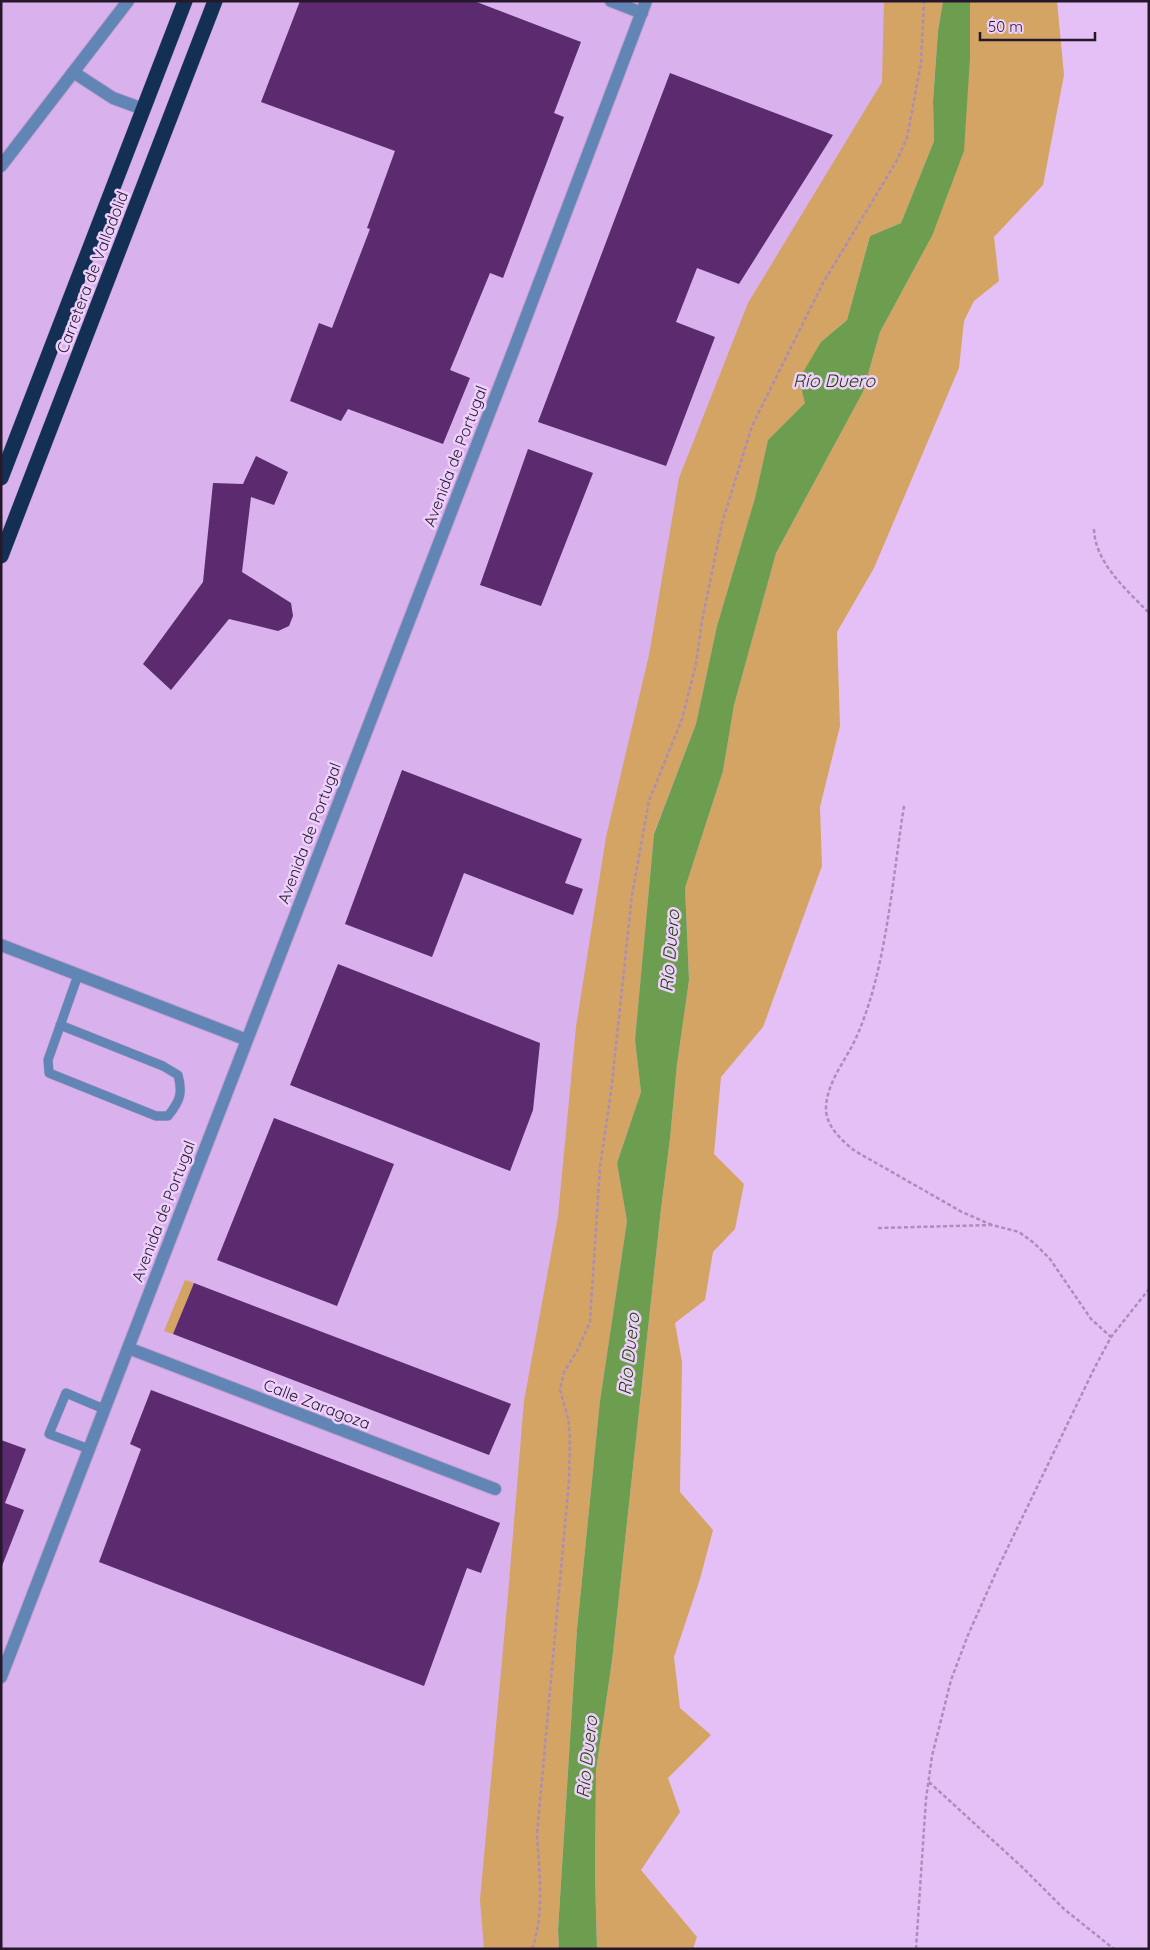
<svg xmlns="http://www.w3.org/2000/svg" width="1150" height="1950" font-family="Quicksand,sans-serif">
  <rect width="100%" height="100%" fill="#e5c0f7"/>
  <path fill="#d9b1ec" d="M1 1H903L493 1949H1Z"/>
  <path fill="#d3a463" d="M884 1H943L938 31 933 101 934 141 901 223 870 236 847 320 821 342 805 403 768 440 755 498 717 626 696 724 654 833 635 1040 641 1092 617 1163 627 1221 600 1401 577 1629 558 1930 559 1949H484L480 1900 508 1595 524 1401 558 1216 576 1027 606 837 649 655 679 478 748 303 882 82Z
    M970 1H1057L1064 75 1043 185 994 237 999 281 974 301 964 321 959 368 874 568 837 632 840 726 820 807 822 866 763 1027 721 1077 714 1154 744 1184 735 1229 713 1252 705 1300 675 1323 682 1362 680 1492 713 1530 700 1579 674 1657 680 1708 711 1735 668 1778 680 1812 641 1870 697 1937 693 1949H597L595 1875 596 1771 612 1661 661 1209 670 1139 677 1064 689 980 685 888 723 771 734 705 776 553 863 392 880 332 932 236 970 58Z
    M185 1280 194 1283 173 1334 164 1331Z"/>
  <path fill="#6d9e4f" d="M943 1H970V58L964 151 932 236 880 332 863 392 776 553 734 705 723 771 685 888 689 980 677 1064 670 1139 661 1209 612 1661 596 1771 595 1875 597 1949H559L558 1930 577 1629 600 1401 627 1221 617 1163 641 1092 635 1040 654 834 696 724 717 626 755 498 768 440 805 403 799 379 821 342 847 320 870 236 901 223 934 141 933 101 938 31Z"/>
  <path fill="#5b2a6f" d="M300 1H474L581 42 554 113 564 117 503 278 490 273 450 370 470 378 443 444 348 409 341 421 290 401 319 323 332 328 370 229 367 228 395 151 261 102Z
    M670 73 833 135 739 284 697 268 676 322 715 337 666 466 538 422Z
    M528 449 593 473 541 606 480 585Z
    M256 456 288 472 274 505 251 497 242 572 291 603 293 616 289 626 278 631 229 619 171 690 143 664 203 582 213 483 243 484Z
    M402 770 582 839 565 883 583 889 573 915 464 873 432 957 345 924Z
    M338 964 540 1043 533 1110 510 1171 290 1085Z
    M274 1118 394 1164 337 1306 217 1260Z
    M194 1283 511 1404 489 1455 173 1334Z
    M151 1390 500 1523 481 1573 467 1568 424 1686 99 1562 141 1449 130 1444Z
    M1 1440 26 1449 5 1503 24 1510 2 1566Z"/>
  <g fill="none" stroke-linecap="round" stroke-linejoin="round">
    <g stroke="#bf9ece" stroke-width="10">
      <path id="lane" d="M60 1025 163 1066 178 1075C183 1093 180 1101 168 1116H156L49 1073 48 1060 78 975
        M89 1449 49 1434 66 1393 104 1409"/>
    </g>
    <g stroke="#bf9ece" stroke-width="14">
      <path id="street" d="M611 1 642 13
        M73 72 113 98 143 109
        M1 166 128 1
        M1 945 247 1040
        M128 1348 495 1489
        M1 1677 514 349 646 1"/>
    </g>
    <g stroke="#bf9ece" stroke-width="16">
      <path id="highway" d="M1 478 185 1
        M1 556 215 1"/>
    </g>
    <path stroke="#ab8db9" stroke-width="2.5" stroke-dasharray="4 2.5" stroke-linecap="butt" d="M1094 529C1095 563 1127 590 1149 613
      M904 806C894 869 889 935 871 997 866 1013 860 1031 852 1046 842 1065 826 1086 826 1109 826 1126 842 1141 855 1151L962 1212 992 1225
      M878 1228 992 1225 1019 1232 1034 1243 1050 1259 1091 1319 1111 1337
      M929 1782 1022 1867 1064 1909 1114 1949
      M532 1949C545 1913 539 1871 537 1834L569 1481 570 1438 568 1418 560 1390 564 1372 577 1351 590 1322 600 1167 611 1092 632 895 649 801 682 719 696 664 702 621 722 523 752 426 823 283 896 162 907 138 921 63 924 1
      M916 1949 926 1799 932 1756 951 1680 968 1635 997 1570 1093 1371 1111 1337 1149 1289"/>
    <use href="#lane" stroke="#6185b4" stroke-width="9"/>
    <use href="#street" stroke="#6185b4" stroke-width="12"/>
    <use href="#highway" stroke="#133054" stroke-width="15"/>
  </g>
  <g text-anchor="middle" stroke-width="5" stroke-linejoin="round" paint-order="stroke">
    <g font-size="16" fill="#26182c" stroke="#eed0fc">
      <text transform="translate(92 272) rotate(-69)" y="6">Carretera de Valladolid</text>
      <text transform="translate(455 456) rotate(-69)" y="6">Avenida de Portugal</text>
      <text transform="translate(309 833) rotate(-69)" y="6">Avenida de Portugal</text>
      <text transform="translate(163 1211) rotate(-69)" y="6">Avenida de Portugal</text>
      <text transform="translate(317 1404) rotate(21)" y="6">Calle Zaragoza</text>
    </g>
    <g font-size="18" font-style="italic" fill="#1e3e03" stroke="#eed0fc">
      <text x="834" y="387">Río Duero</text>
      <text transform="translate(670 951) rotate(-85)" y="6">Río Duero</text>
      <text transform="translate(629 1354) rotate(-84)" y="6">Río Duero</text>
      <text transform="translate(587 1757) rotate(-84)" y="6">Río Duero</text>
    </g>
  </g>
  <rect width="1150" height="1950" fill="none" stroke="#26182c" stroke-width="5"/>
  <path d="M980 32v8h115v-8" fill="none" stroke="#26182c" stroke-width="2.5"/>
  <text x="988" y="32" font-size="15" fill="#26182c" stroke="#eed0fc" stroke-width="4" paint-order="stroke">50 m</text>
</svg>
